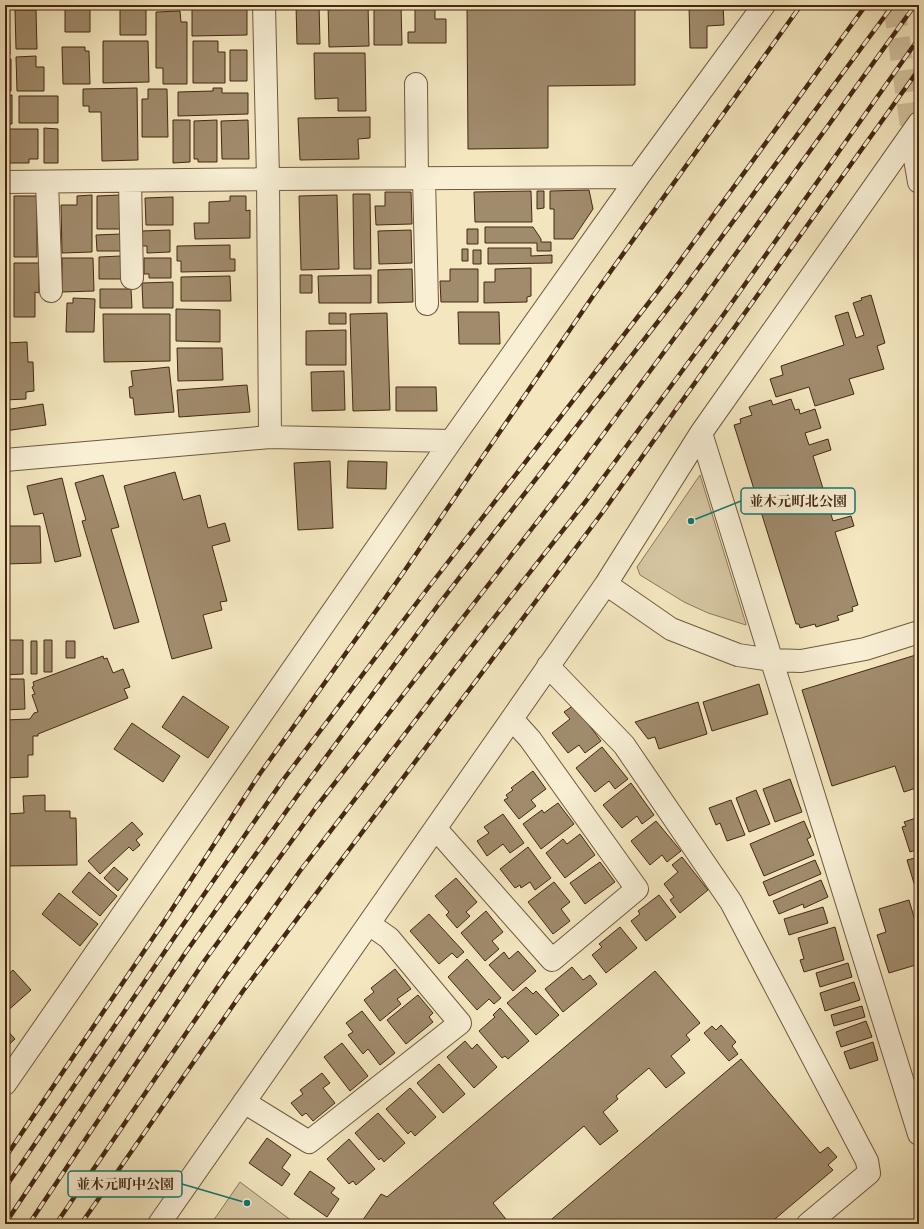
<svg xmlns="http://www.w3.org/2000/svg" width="924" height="1229" font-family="Cardo,'Noto Serif JP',serif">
  <rect width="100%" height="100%" fill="#f4e7bf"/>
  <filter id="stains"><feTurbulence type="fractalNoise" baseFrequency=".005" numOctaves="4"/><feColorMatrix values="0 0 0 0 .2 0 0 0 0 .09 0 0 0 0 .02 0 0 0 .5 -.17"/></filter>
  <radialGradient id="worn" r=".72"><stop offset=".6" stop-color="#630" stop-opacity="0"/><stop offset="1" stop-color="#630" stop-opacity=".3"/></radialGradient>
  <path fill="#d6c7a2" stroke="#8e785a" d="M700 475 746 624V625L708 613 684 602 640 575 637 567Z
    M240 1182 296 1224H211Z"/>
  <path fill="#a08b6c" stroke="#452813" d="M192 5H247V35L192 36Z
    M296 5H319L320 44H297Z
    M328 5H368L369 46 329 47Z
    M374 5H401L402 45H374Z
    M415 5H435V19H446V43H408V32H415Z
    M689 5H723L724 25 707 26V48H690Z
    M120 6H146V35H120Z
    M635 6V85L548 86V148L468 149 467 7Z
    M65 8H90V32H65Z
    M5 9H9L10 54H5Z
    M15 10H36L37 49H16Z
    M180 11 181 22H187V84H163V68H156V12Z
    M103 41H148L149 82 103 83Z
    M193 41H218V52H225V83H193Z
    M62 47H85V51H89L90 84H63Z
    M230 50H247V81H230Z
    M314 53H365L366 111H338V98L315 99Z
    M36 56V67H44V91H17L16 57Z
    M5 59H11V91H5Z
    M137 88 138 160 102 161 101 112H89V106H83V89Z
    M213 88H222V93H248V114L178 116V92L213 91Z
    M148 89H167L168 137H142V99H148Z
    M12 95V124H5V96Z
    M19 96H58V123H19Z
    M370 117V138L358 139 359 159 300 160 298 118Z
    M173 120H190V162L173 163Z
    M217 120V162H198V159H194V121Z
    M248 120 249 159H222L221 121Z
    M44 128 58 129V163H44Z
    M5 129H38V159H29V163H5Z
    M589 190 593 209 573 239H554V209H550V191Z
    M531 191 532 222H475L474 192Z
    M537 191H544V208L537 209Z
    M385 192H411L412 224 376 225 375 206H385Z
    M353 194H370L371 269H354Z
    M92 195V252L62 253 61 205H77V196Z
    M120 195 121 229H97V196Z
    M337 195 339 269 301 270 299 196Z
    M14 196H37V257H14Z
    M230 196H246V211L250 210V238L195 239 194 223H209V202L230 201Z
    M173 197V225H146L145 198Z
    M5 199H9V328H5Z
    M485 227H533L541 239V242H551V251H537V243H485Z
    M467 229H478V244H467Z
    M170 230V252L147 253V246H142L141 231Z
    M411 230 412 263 379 264 378 231Z
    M121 234V251H97L96 235Z
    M230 245V259H235V271L181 272V261H177V246Z
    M488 248H531V256L552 255V263L488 264Z
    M462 249H468V261H462Z
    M473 250H481V264H473Z
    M121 256V279H99V257Z
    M62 258H93L94 291 62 292Z
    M144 258H171V278H149V274H144Z
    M14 263H39V293L35 292V317H14Z
    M531 268V296L527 297V302L484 303V282H495V269Z
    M412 269 413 302 378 303V270Z
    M450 269H478V302H441L440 281H450Z
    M300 275H312V293H300Z
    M371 275V303H319L318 276Z
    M230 276 231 301H181V277Z
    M173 282V308H143L142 283Z
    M100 289H131L132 308H100Z
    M871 295 885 343 877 346 884 369 849 379 854 394 815 406 809 387 776 397 770 379 783 375 781 366 844 345 835 316 848 312 856 338 864 335 853 303 862 300 861 298Z
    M73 298 95 299 94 332H66L67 303H73Z
    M176 309 220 310V342L176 341Z
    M458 312H499L500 344H459Z
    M329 313H346V324H329Z
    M387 313 390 410 353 411 350 314Z
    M103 314H170V361L104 362Z
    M346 330V365H306V331Z
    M27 342 28 362H33L34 391 26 392V399L5 400V343Z
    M177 348H222L223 380 178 381Z
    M169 367 174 412 135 415 133 398H130L129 387 133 386 131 371Z
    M344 371 345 410 312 411 311 372Z
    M247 385 250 412 179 417 177 390Z
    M396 387H436L437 411H396Z
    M791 399 795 410 799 409 800 414 815 409 821 428 805 433 809 445 828 439 831 450 813 456 833 521 851 516 854 526 835 532 858 605 852 607 853 611 837 616 839 620 816 627 815 624 800 628 799 624H796L734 425 741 423 740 419 752 415 749 407 771 400 773 405Z
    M43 404 46 425 5 431V410Z
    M330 461 333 528 298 530 294 463Z
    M348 461 387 462 386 489 347 488Z
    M175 472 183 500 200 495 208 528 225 523 230 541 212 546 227 601 220 602 222 610 203 615 212 648 172 659 124 486Z
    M103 475 119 527 111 529 139 622 114 629 82 521 86 520 75 483Z
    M62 478 81 556 55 562 43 513 34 515 27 486Z
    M5 526H40L41 563 5 564Z
    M5 640H23V674L5 675Z
    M44 640H52V672H44Z
    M31 641H37V674H31Z
    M66 641H75V658H66Z
    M919 654V787L904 792 895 766 832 786 802 690Z
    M103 656 104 659 107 658 113 673 123 669 130 687 124 689 128 698 38 734V736H33V755H28V777L5 778V720L30 719 34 713 38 712 32 695 35 694 32 687 34 686 33 682Z
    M5 679H24L25 709 5 710Z
    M759 684 768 714 712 731 703 702Z
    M183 696 229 727 208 758 162 727Z
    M698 702 707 734 659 749 655 737 648 739 635 722Z
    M574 705 601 741 585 753 579 745 568 753 552 733 570 719 564 712Z
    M132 723 180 756 163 782 114 749Z
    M602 747 628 779 615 789 609 781 595 792 576 768Z
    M533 771 546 789 531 800 536 806 519 819 504 800 508 798 506 795 513 790 511 788Z
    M790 779 802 812 775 822 763 789Z
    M631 783 654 815 642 824 637 816 622 828 603 805Z
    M756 790 770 824 749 832 736 798Z
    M45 795V811H70V818H76L77 865 5 866V814L24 813 23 796Z
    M731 800 745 835 727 841 720 823 716 825 709 808Z
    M558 803 574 824 541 849 523 824 542 810 544 813Z
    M503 814 524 843 510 853 503 844 487 856 477 841 489 833 484 827Z
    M919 817V849L910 852 902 827 906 826 904 822Z
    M656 821 681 851 667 862 662 855 650 865 631 841Z
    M804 821 811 837 807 839 814 855 764 876 750 844Z
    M132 822 143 834 136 840 140 845 133 851 129 847 100 874 88 861Z
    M580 834 595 855 565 878 546 853 563 839 567 844Z
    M528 847 551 878 535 890 530 882 521 888 520 885 515 888 500 869Z
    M682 857 708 890 680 913 670 900 674 897 664 884 678 872 672 865Z
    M919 857V889L916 890 907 860Z
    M815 860 821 874 769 896 763 882Z
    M600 862 615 882 585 904 570 883Z
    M114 867 128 879 118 891 104 878Z
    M89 872 117 896 100 916 72 892Z
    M456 878 477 902 466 912 470 916 457 928 446 915 449 912 435 896Z
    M821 880 828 897 804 908 803 904 779 914 773 901Z
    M554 882 570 902 561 909 570 921 553 934 528 902Z
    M59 893 98 924 80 946 42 914Z
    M659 895 676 917 646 941 631 921 640 914 638 911Z
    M909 900 919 934V964L889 973 877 935 886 932 879 909Z
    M919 905V922L915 906Z
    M823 907 828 923 789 935 784 919Z
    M486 911 503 932 492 941 499 949 485 961 461 933Z
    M429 914 464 952 457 958 452 953 439 964 410 931Z
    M620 927 637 948 606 973 592 955 602 947 599 944Z
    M835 927 844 960 804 972 800 960 804 959 798 938Z
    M518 951 536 971 513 991 489 965 504 952 509 959Z
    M467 959 501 998 494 1004 489 999 477 1010 448 977Z
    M848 963 852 977 820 987 816 973Z
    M572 967 583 980 590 975 597 984 563 1012 545 989Z
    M395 969 411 989 397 999 401 1004 380 1021 364 1000 374 992 371 988Z
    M13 970 31 990 5 1013V974L6 976Z
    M655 971 700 1023 686 1035 690 1040 671 1056 685 1073 666 1088 649 1068 616 1096 618 1099 603 1112 618 1131 600 1145 584 1126 493 1203 509 1223 508 1224H478L475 1221 471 1224H360L381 1194 387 1197Z
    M854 982 860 1000 825 1011 820 993Z
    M526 987 533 994 536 991 559 1015 536 1035 507 1003Z
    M418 995 433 1013 429 1017 433 1022 406 1044 387 1020Z
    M862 1006 865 1017 834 1026 831 1015Z
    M500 1008 529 1041 508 1059 505 1056 502 1058 479 1031 495 1017 493 1015Z
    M362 1011 395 1053 380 1065 368 1049 363 1054 348 1035 353 1032 346 1023Z
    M866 1021 872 1037 841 1047 836 1032Z
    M721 1025 736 1042 732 1046 738 1054 729 1061 704 1033 712 1026 716 1030Z
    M5 1028 15 1039 5 1048Z
    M465 1041 472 1049 477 1044 497 1067 474 1088 447 1057Z
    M873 1042 878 1060 850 1069 844 1052Z
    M342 1043 368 1076 350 1091 324 1057Z
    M741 1059 820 1153 828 1147 837 1157 828 1165 833 1170 769 1224H546Z
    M439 1064 465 1094 443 1113 417 1083Z
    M322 1073 330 1083 323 1088 335 1103 313 1121 306 1113 302 1116 291 1103 303 1094 300 1090Z
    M410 1088 436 1117 415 1136 411 1131 408 1134 386 1109Z
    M378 1113 405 1143 384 1162 381 1158 379 1160 355 1133Z
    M267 1138 291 1155 282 1168 290 1174 282 1186 249 1163Z
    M349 1139 375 1169 356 1185 353 1181 349 1184 327 1159Z
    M310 1171 335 1188 331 1193 339 1199 327 1217 294 1194Z"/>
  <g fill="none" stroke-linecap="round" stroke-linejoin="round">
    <path stroke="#d1c19d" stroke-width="22" stroke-dasharray="22 11" stroke-linecap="butt" d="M894 5 914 148"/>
    <g stroke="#71583e" stroke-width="24">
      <path id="minor" d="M264 5 268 179 270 437
        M416 84 417 178
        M915 159 919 182
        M424 178 427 304
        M130 181 132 278
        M5 182 268 179 638 177
        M47 182 51 291
        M701 433 919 1134
        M5 460 270 437 451 441
        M606 584 671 629 738 655 771 660 801 661 865 649 919 632
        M548 666 624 745 731 902 867 1161 869 1173 808 1224
        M436 829 552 960 637 889 530 739 512 719
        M5 1084 451 441 638 177 764 5
        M244 1102 309 1142 460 1023 389 938 369 924
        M159 1224 606 584 701 433 919 123"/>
    </g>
    <use href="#minor" stroke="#f8efd5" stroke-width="22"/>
    <g stroke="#452813" stroke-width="4.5">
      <path id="rail" d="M5 1158 163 923 259 775 403 573 593 296 801 5
        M5 1188 176 935 283 780 428 588 664 283 866 5
        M5 1224 186 952 295 799 439 604 681 292 893 5
        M29 1224 205 960 317 806 568 482 701 302 915 5
        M56 1224 223 979 300 871 486 628 586 501 719 321 919 38
        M81 1224 243 991 602 513 919 69"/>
    </g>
    <use href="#rail" stroke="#f8efd5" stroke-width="3" stroke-dasharray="9" stroke-linecap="butt"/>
  </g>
  <path fill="none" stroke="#0f766e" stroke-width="1.5" d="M691 521L741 501M247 1203L182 1184"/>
  <g fill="#0f766e" stroke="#f8efd5" stroke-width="1.5">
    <circle cx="691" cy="521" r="4"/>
    <circle cx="247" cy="1203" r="4"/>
  </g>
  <g fill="#f8efd5" stroke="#0f766e" stroke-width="1.5">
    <rect x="741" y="488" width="114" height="26" rx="4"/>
    <rect x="68" y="1171" width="114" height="26" rx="4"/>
  </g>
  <g font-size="14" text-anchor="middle" font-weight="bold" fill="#452813">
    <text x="798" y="506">並木元町北公園</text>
    <text x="125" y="1189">並木元町中公園</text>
  </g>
  <rect width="924" height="1229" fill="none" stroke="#f4e7bf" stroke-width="20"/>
  <rect x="6" y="6" width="912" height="1217" fill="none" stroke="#452813" stroke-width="2"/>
  <rect x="10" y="10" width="904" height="1209" fill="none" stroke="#452813"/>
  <rect width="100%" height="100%" filter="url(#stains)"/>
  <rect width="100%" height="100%" fill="url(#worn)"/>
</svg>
